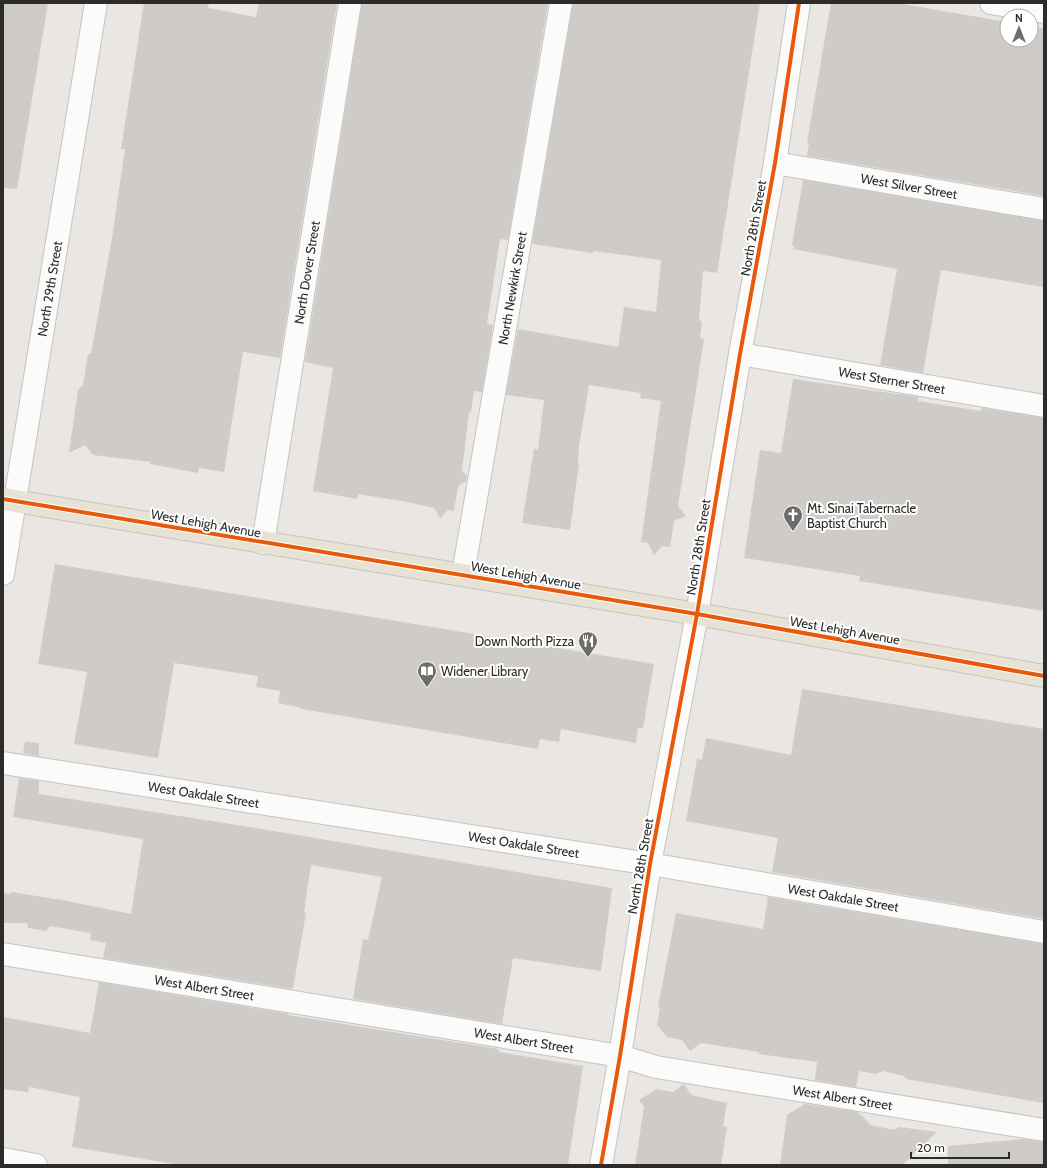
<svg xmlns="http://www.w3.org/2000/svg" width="1047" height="1168" font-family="Cabin,sans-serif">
  <rect width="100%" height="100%" fill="#eae6e2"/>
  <path fill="#cfccc8" d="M3 3H48L17 189 3 188Z
    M144 3H209L208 8 256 17 259 3H337L280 358 243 352 224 472 199 468 198 473 150 464 151 462 93 455 85 445 69 453 78 390 83 385 88 354H91L112 238 125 149H121Z
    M362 3H548L508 240 500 239 487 324 493 325 482 392 474 391 471 413H469L462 471 467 476 466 481 458 486 454 511 448 510 440 518 434 508 407 502 358 494 357 499 313 491 333 368 305 362Z
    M573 3H760L717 273 703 271 699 319 702 323 700 338 704 339 678 506 686 516 674 521 670 547 662 546 654 555 648 543 641 542 661 401 640 398 641 393 589 385 579 446 578 464H579L570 530 522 523 534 449 538 450 544 400 506 395 518 329 618 347 624 307 656 312 661 260 594 251 593 253 532 244Z
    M831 3H897L1007 22V40H1031V26L1044 29V196L807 156 809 143H807Z
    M803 180 1044 221V287L941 270 923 373 880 365 897 269 793 249 794 246 792 245Z
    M793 379 918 397V401L981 411 982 408 1044 418V611L859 581 860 576 744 558 760 450 781 453Z
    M55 564 654 664 643 728H638L636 743 561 729 559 742 540 739 538 749 302 709V708L278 703 280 691 256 687 258 676 174 663 158 758 74 744 87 672 38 664Z
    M802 689 1044 729V919L772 872 778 838 686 821 697 759 702 760 706 738 791 755Z
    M25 742 39 743V756L23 753Z
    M19 778 39 781V794L231 824 612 888 601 971 513 958 502 1024 353 999 363 939 368 940 382 877 311 865 304 912 306 913 293 989 103 958 106 943 90 940 91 933 50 926 46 931 28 928 27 923H3V893L11 894V892L62 900 131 914 143 839 13 817Z
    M768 897 1044 944V1103L906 1079 904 1076 883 1071 876 1074 859 1071 856 1087 815 1080 817 1062 758 1054 759 1052 701 1043 690 1051 682 1040 667 1037 657 1025 660 1007H658L676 913 763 929Z
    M99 982 289 1014 288 1015 498 1049 499 1052 583 1066 568 1165H180L72 1147 80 1097 29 1087 28 1092 3 1089V1017L90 1033Z
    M684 1084 691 1095 727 1103 723 1126 727 1127 721 1165H635L644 1107 639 1100 657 1089 673 1092Z
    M805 1104 858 1112 871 1125 894 1130 899 1127 937 1132 902 1165H780L787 1115Z
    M1023 1139 1044 1142V1165H948V1146Z"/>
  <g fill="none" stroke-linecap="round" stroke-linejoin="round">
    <g stroke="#c4c3c3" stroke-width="24">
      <g id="minor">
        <path d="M991 3 1044 12"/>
        <path id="s1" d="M775 163 1044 209"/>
        <path id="s2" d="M740 354 1044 406"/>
        <path id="s3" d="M263 543 350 3"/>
        <path id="s4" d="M3 574 96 3"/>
        <path id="s5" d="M463 574 561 3"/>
        <path id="s6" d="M3 763 650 864 1044 932"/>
        <path id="s7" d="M3 954 620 1056 656 1067 1044 1130"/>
        <path d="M3 1159 36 1165"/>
        <path d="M601 1165 620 1056 650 864 697 614 740 354 775 163 799 3"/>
      </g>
    </g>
    <g stroke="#c6c4c2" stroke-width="24">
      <path id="major" d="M3 499 697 614 1044 676"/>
    </g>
    <use href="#minor" stroke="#fcfbfb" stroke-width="22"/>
    <use href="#major" stroke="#e7e2d4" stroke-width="22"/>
    <g stroke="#fff" stroke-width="6">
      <path id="cycleway" d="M3 499 697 614 1044 676
        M601 1165 620 1056 650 864 697 614 740 354 775 163 799 3"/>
    </g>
    <use href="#cycleway" stroke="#e8590c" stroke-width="4"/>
  </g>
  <defs>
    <g id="church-pin" transform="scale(1)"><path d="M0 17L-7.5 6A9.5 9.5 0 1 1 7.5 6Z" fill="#6e6d6c" stroke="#fff"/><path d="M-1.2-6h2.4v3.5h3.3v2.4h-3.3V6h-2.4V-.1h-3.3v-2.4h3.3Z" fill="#fff"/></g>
    <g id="restaurant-pin" transform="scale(1)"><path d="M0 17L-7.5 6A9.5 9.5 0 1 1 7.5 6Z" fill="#6e6d6c" stroke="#fff"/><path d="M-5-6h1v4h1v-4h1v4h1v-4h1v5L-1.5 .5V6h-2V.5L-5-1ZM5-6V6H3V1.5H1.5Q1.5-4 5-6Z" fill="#fff"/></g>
    <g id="library-pin" transform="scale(1)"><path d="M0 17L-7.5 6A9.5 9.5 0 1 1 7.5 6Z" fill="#6e6d6c" stroke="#fff"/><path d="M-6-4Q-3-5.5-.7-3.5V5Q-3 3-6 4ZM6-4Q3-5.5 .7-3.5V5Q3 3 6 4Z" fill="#fff"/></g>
  </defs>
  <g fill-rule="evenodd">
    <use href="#church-pin" x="793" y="515"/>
    <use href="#restaurant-pin" x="588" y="641"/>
    <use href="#library-pin" x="427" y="671"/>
  </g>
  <g text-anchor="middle" stroke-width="4" stroke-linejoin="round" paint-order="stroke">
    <g font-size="13" fill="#2c2c2c" stroke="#fff">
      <text dy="5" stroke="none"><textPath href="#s1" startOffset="136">West Silver Street</textPath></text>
      <text transform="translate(753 228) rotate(-80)" y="5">North 28th Street</text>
      <text dy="5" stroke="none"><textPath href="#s3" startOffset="274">North Dover Street</textPath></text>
      <text dy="5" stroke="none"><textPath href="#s4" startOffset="289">North 29th Street</textPath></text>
      <text dy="5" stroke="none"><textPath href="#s5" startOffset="290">North Newkirk Street</textPath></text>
      <text dy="5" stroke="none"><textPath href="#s2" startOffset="154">West Sterner Street</textPath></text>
      <text transform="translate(206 523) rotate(10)" y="5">West Lehigh Avenue</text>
      <text transform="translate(698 547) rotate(-81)" y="5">North 28th Street</text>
      <text transform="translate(526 575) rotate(10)" y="5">West Lehigh Avenue</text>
      <text transform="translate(845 630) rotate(10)" y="5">West Lehigh Avenue</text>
      <text dy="5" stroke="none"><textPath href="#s6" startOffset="203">West Oakdale Street</textPath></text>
      <text dy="5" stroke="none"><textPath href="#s6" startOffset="527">West Oakdale Street</textPath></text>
      <text transform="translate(640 866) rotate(-80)" y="5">North 28th Street</text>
      <text dy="5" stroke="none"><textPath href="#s6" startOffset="851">West Oakdale Street</textPath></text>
      <text dy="5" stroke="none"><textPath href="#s7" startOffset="204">West Albert Street</textPath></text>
      <text dy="5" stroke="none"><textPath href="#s7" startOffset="528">West Albert Street</textPath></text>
      <text dy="5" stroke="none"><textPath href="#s7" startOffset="852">West Albert Street</textPath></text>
    </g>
    <g font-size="13" fill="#2c2c2c" stroke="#fff" text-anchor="start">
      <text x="807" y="513">Mt. Sinai Tabernacle<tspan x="807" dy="15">Baptist Church</tspan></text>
      <text x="574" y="646" text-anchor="end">Down North Pizza</text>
      <text x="441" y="676">Widener Library</text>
    </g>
  </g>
  <rect width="1047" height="1168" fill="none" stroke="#2c2c2c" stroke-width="8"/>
  <g transform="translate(1019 28)"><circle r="19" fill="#ffffff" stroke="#ababab"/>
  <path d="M0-3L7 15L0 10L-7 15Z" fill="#6e6d6c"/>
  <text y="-6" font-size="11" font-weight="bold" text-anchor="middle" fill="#2c2c2c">N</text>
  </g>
  <path d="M911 1152v6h98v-6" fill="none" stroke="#2c2c2c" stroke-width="2"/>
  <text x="917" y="1152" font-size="12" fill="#2c2c2c" stroke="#ffffff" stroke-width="3" paint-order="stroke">20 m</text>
</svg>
